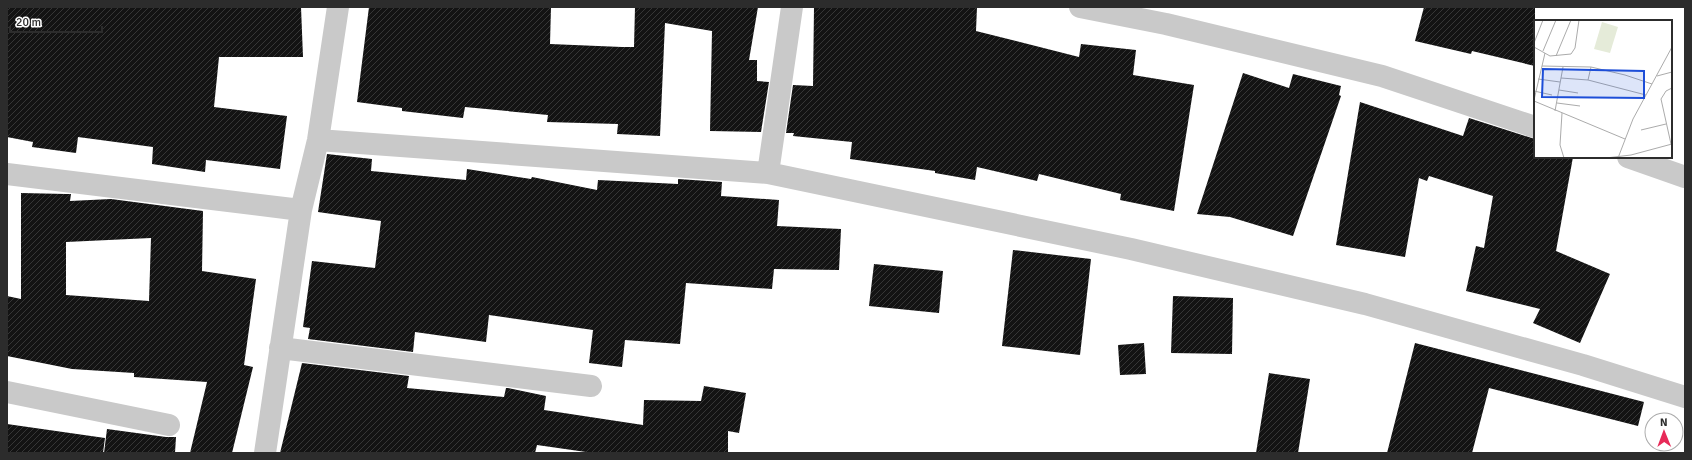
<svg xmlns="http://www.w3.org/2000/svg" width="1692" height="460" font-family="Signika,sans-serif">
  <defs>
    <pattern id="building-hatch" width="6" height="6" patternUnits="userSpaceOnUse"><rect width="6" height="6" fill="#131313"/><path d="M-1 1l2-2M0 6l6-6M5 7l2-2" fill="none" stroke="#363636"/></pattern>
  </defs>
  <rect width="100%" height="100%" fill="#fff"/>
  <path fill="url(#building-hatch)" fill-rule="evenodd" d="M7 7H301L303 57H219L214 107 287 116 280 169 206 160 205 172 152 164 153 147 78 137 76 153 32 147 33 142 7 137Z
    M369 7H551L550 44 622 47H634L635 7H758L749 60H757V81L769 82 761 132 710 131 712 31 665 23 660 136 617 134 618 124 547 122 548 115 465 107 463 118 402 111V108L357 102Z
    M814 7H977L976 31 1079 57 1081 44 1136 50 1133 75 1194 85 1174 211 1120 200 1121 194 1039 174 1037 181 977 167 975 180 935 173V171L850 159 852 142 793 136 794 133H786L793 85 813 86Z
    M1424 7H1535V66L1472 51 1471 54 1415 41Z
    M1243 73 1289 88 1293 74 1341 86 1339 95 1341 96 1293 236 1230 217 1197 214Z
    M1360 102 1463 136 1469 118 1535 139V157H1573L1556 251 1610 274 1580 343 1533 323 1540 309 1466 291 1476 246 1484 248 1493 196 1429 176 1427 181 1419 178 1405 257 1336 245Z
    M327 154 372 159 371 171 466 180 467 169 531 179 532 177 597 190 598 180 678 184V179L722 182 721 196 779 200 777 226 841 229 839 270 774 269 772 289 686 283 680 344 625 340 622 367 589 363 593 330 489 315 486 342 415 332 413 352 308 339 310 328 303 327 312 261 375 268 381 221 318 212Z
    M21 193 66 194H71L70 201 111 199 203 211 202 271 256 279 244 365 253 367 232 453H190L207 382 134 377V373L72 369 7 356V296L21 299ZM151 238 149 301 66 295V242Z
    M1013 250 1091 259 1080 355 1002 346Z
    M874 264 943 271 939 313 869 306Z
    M1173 296 1233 298 1232 354 1171 353Z
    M1144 343 1146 374 1120 375 1118 345Z
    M1415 343 1644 402 1638 426 1489 388 1472 453H1387Z
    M302 363 409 376 407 388 504 397 506 388H508L546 396 544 410 643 425 644 400 701 401 704 386 746 393 739 433 728 431V453H593L537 445 535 453H280Z
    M1269 373 1310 379 1298 453H1256Z
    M7 424 105 438 103 453H7Z
    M107 429 166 437H176L175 453H104Z"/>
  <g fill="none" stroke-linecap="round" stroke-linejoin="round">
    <path stroke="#c9c9c9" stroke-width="22" d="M1080 7 1166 24 1382 76 1535 127
      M318 140 768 173 1131 249 1365 304 1583 365 1685 397
      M1628 157 1685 177
      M768 173 792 7
      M7 174 301 210
      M280 348 591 386
      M7 392 169 425
      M265 453 301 210 318 140 338 7"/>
  </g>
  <g transform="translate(1534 20)">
    <rect width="138" height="138" fill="#fff"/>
    <path d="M68 2 84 7 76 33 60 29Z" fill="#e5ebd9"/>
    <path fill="none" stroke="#ababab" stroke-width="1" d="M0 23 9 0M0 27 16 36 37 34 41 28 45 0M9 31 22 0M11 33 8 46 57 47 91 55 118 64M22 36 37 0M123 56 138 52M27 58 54 60 112 75M4 59 26 62M54 60 57 47M25 70 44 73M0 71 18 75M0 80 8 46M0 81 91 119M23 83 46 86M21 91 29 47M28 93 26 125 30 138M107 110 132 104M137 124 127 79 132 71 138 68M72 138 97 135 138 124M84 138 99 99 138 27"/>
    <path fill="#1d4ed8" fill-opacity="0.15" stroke="#1d4ed8" stroke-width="2" d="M9 49 110 51V78L8 77Z"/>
    <rect width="138" height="138" fill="none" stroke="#2c2c2c" stroke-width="2"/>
  </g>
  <rect width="1692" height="460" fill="none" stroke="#2c2c2c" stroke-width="16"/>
  <g transform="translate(1664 432) rotate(359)"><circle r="19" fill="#ffffff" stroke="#ababab"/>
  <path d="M0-3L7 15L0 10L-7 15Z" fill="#e72a58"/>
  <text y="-6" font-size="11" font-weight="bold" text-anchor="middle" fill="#2c2c2c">N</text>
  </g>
  <path d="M10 26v6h92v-6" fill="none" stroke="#2c2c2c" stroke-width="2"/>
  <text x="16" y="26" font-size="12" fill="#2c2c2c" stroke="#ffffff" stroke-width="3" paint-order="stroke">20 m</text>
</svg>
